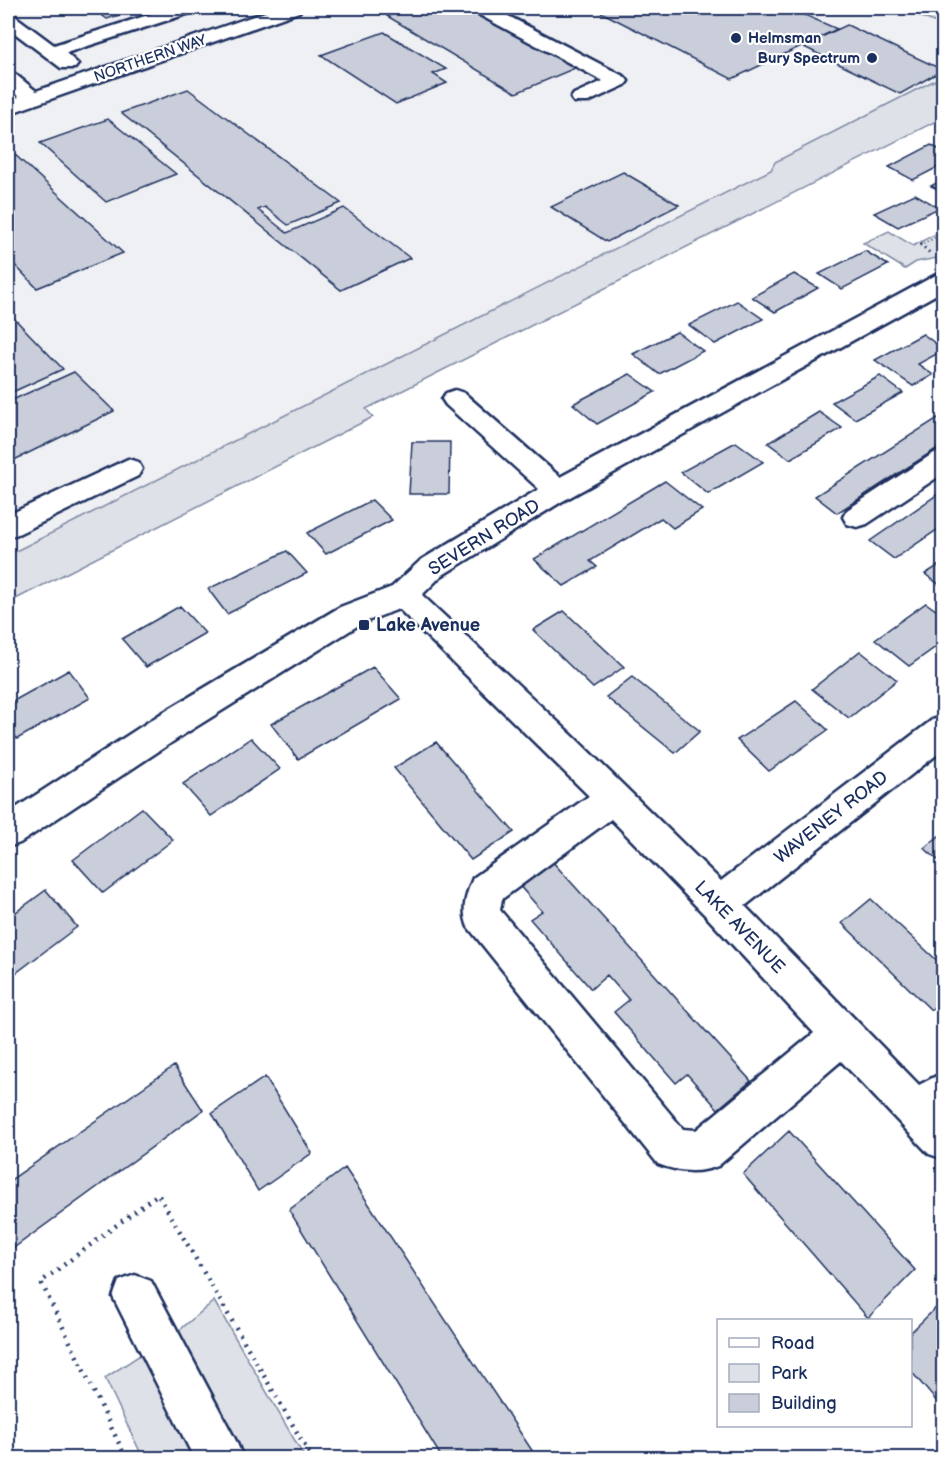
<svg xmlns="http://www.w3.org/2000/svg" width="951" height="1466" font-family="'Balsamiq Sans',sans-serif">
  <rect width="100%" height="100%" fill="#fff"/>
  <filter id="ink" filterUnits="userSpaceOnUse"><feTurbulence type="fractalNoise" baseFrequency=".0167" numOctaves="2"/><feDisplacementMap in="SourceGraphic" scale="12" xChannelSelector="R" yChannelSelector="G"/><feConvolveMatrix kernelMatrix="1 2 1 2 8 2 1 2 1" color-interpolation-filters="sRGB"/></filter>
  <g filter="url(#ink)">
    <path fill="#eff0f4" d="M8 8H901L943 26V76L775 162 771 170 8 555Z"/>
    <path fill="#dee1e7" stroke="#7c88a2" stroke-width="1.5" d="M901 8H943V26Z
      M943 76V121L940 119 366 409 373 417 8 603V555L771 170 775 162Z
      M943 230V257L916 262 905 269 863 243 889 231 913 246Z
      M214 1301 305 1458H244L176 1333Z
      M143 1353 197 1458H143L105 1378Z"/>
    <path fill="#caceda" stroke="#1b2f5e" stroke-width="1.5" d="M92 8H141L107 19Z
      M412 8H474L580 66 516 93 387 16Z
      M593 8H789L837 29 732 79Z
      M847 25 943 70 900 94 802 46Z
      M384 32 446 69 433 74 447 83 396 104 321 55Z
      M188 89 341 203 288 225 265 207 258 210 287 233 344 208 410 258 341 290 121 113Z
      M108 119 176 174 106 202 40 143Z
      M931 145 944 152V164L913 180 889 167Z
      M13 153 123 253 37 288 8 258V155Z
      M623 172 679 205 607 242 551 207Z
      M944 179V192L931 186Z
      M915 194 939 208 898 227 874 213Z
      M865 251 888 265 842 289 819 274Z
      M794 274 818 288 775 312 752 297Z
      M737 301 763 319 715 344 689 325Z
      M8 312 63 369 8 394Z
      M677 332 703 351 659 374 633 354Z
      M923 334 944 350 918 364 933 375 913 386 875 360Z
      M74 372 114 411 8 463V402Z
      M630 374 655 392 597 424 573 404Z
      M880 376 903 393 855 419 832 402Z
      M819 412 842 428 790 459 768 443Z
      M944 414V444L837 513 815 496Z
      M412 442H450L449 494H409Z
      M736 442 763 462 708 494 681 472Z
      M665 481 702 510 673 528 661 518 590 561 597 567 564 586 534 559Z
      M944 490V525L894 559 870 541Z
      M372 500 392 520 326 554 307 533Z
      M287 551 307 573 227 614 208 589Z
      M944 562V588L925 574Z
      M926 603 944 616V641L909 666 875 639Z
      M180 606 205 633 146 667 122 639Z
      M564 611 624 667 593 688 533 630Z
      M860 651 897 680 849 718 812 689Z
      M373 667 401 699 298 759 271 724Z
      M69 670 90 698 17 739 8 726V704Z
      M632 677 700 731 675 753 606 697Z
      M796 701 828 730 769 771 737 740Z
      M251 738 280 769 211 816 183 784Z
      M436 742 514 832 471 860 394 768Z
      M142 808 173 840 103 893 73 860Z
      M944 832V865L924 848Z
      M550 859 751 1081 718 1109 687 1074 676 1083 614 1012 629 1000 607 975 591 989 530 919 542 911 517 883Z
      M46 890 77 927 8 979V918Z
      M871 899 944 967V998L931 1010 842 923Z
      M174 1066 203 1110 8 1252V1182Z
      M265 1077 312 1153 258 1191 212 1113Z
      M789 1131 915 1270 868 1318 743 1174Z
      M345 1168 537 1458H442L289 1210Z
      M944 1300V1410L910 1370V1333Z"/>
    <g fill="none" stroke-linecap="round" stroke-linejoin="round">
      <g stroke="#1b2f5e" stroke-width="5">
        <path id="minor" d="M170 8H196L193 12 66 53 78 64 75 68H61L8 28V15L15 16 54 45Z
          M277 8H302L299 12 8 114V101L19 97 8 88V72L15 74 36 91Z
          M471 8H493L625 77 628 81 625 85 588 102H574L571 98 574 94 603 81 474 12Z
          M944 273V290L561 502 441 576 422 595 574 737 721 881 932 720 944 717V749L745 906 919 1085 944 1072V1159L929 1154 841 1061 718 1166C698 1174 678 1172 658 1164L468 927C461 910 466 895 473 878L589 796 399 609 362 623 183 735 20 843 8 847V813L159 715 340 607 392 587 421 560 539 489 446 405 442 399 446 393 455 390 464 393 560 477 936 275ZM611 819 705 915 814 1033 696 1130 683 1129 500 910 502 899Z
          M944 451V473L867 524 857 527 847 524 843 517 847 510 934 453Z
          M128 459 138 462 142 469 138 476 18 534 8 537V515Z
          M135 1275 151 1281 236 1441 243 1458H194L113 1297 119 1281Z"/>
      </g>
      <path stroke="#1b2f5e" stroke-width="2" stroke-dasharray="1 3" stroke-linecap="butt" d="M920 246 944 232"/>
      <path stroke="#1b2f5e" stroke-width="3" stroke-dasharray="1.5 4" stroke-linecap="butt" d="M920 244 932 255"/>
      <path stroke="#1b2f5e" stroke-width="4.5" stroke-dasharray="2 6" stroke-linecap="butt" d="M126 1458 41 1282 158 1194 312 1458"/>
      <use href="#minor" fill="#fff" fill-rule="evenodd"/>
    </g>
  </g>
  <g fill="#1b2f5e" stroke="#fff" stroke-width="2">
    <circle cx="736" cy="38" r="6"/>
    <circle cx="872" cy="58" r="6"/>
    <rect x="358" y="619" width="12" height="12" rx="3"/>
  </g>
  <g text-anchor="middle" stroke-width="4.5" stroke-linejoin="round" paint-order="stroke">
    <g font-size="15" font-weight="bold" fill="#1b2f5e" stroke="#fff" text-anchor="start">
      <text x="748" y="43">Helmsman</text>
      <text x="860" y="63" text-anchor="end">Bury Spectrum</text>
    </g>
    <g font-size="15" fill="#1b2f5e" stroke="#fff">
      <text transform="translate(150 58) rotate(-19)" y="5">NORTHERN WAY</text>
    </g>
    <g font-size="18" fill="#1b2f5e" stroke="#fff">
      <text transform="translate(484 537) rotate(-32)" y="6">SEVERN ROAD</text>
      <text transform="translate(831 817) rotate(-38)" y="6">WAVENEY ROAD</text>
      <text transform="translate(740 927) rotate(46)" y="6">LAKE AVENUE</text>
    </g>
    <g font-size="18" font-weight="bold" fill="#1b2f5e" stroke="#fff" text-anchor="start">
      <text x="376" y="631">Lake Avenue</text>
    </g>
  </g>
  <rect width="951" height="1466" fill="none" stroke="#fff" stroke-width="30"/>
  <rect x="15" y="15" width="921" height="1436" fill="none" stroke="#1b2f5e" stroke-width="2" filter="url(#ink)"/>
  <rect x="717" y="1319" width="195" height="108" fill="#ffffff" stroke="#a4acbf" stroke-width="1.5"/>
  <rect x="729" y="1338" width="30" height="9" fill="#ffffff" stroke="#a4acbf" stroke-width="1.5"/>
  <text x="771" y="1349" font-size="18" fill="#1b2f5e">Road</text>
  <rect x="729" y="1364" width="30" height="18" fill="#dee1e7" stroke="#a4acbf" stroke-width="1.5"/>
  <text x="771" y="1379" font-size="18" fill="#1b2f5e">Park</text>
  <rect x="729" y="1394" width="30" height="18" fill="#caceda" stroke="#a4acbf" stroke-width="1.5"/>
  <text x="771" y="1409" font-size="18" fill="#1b2f5e">Building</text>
</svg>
